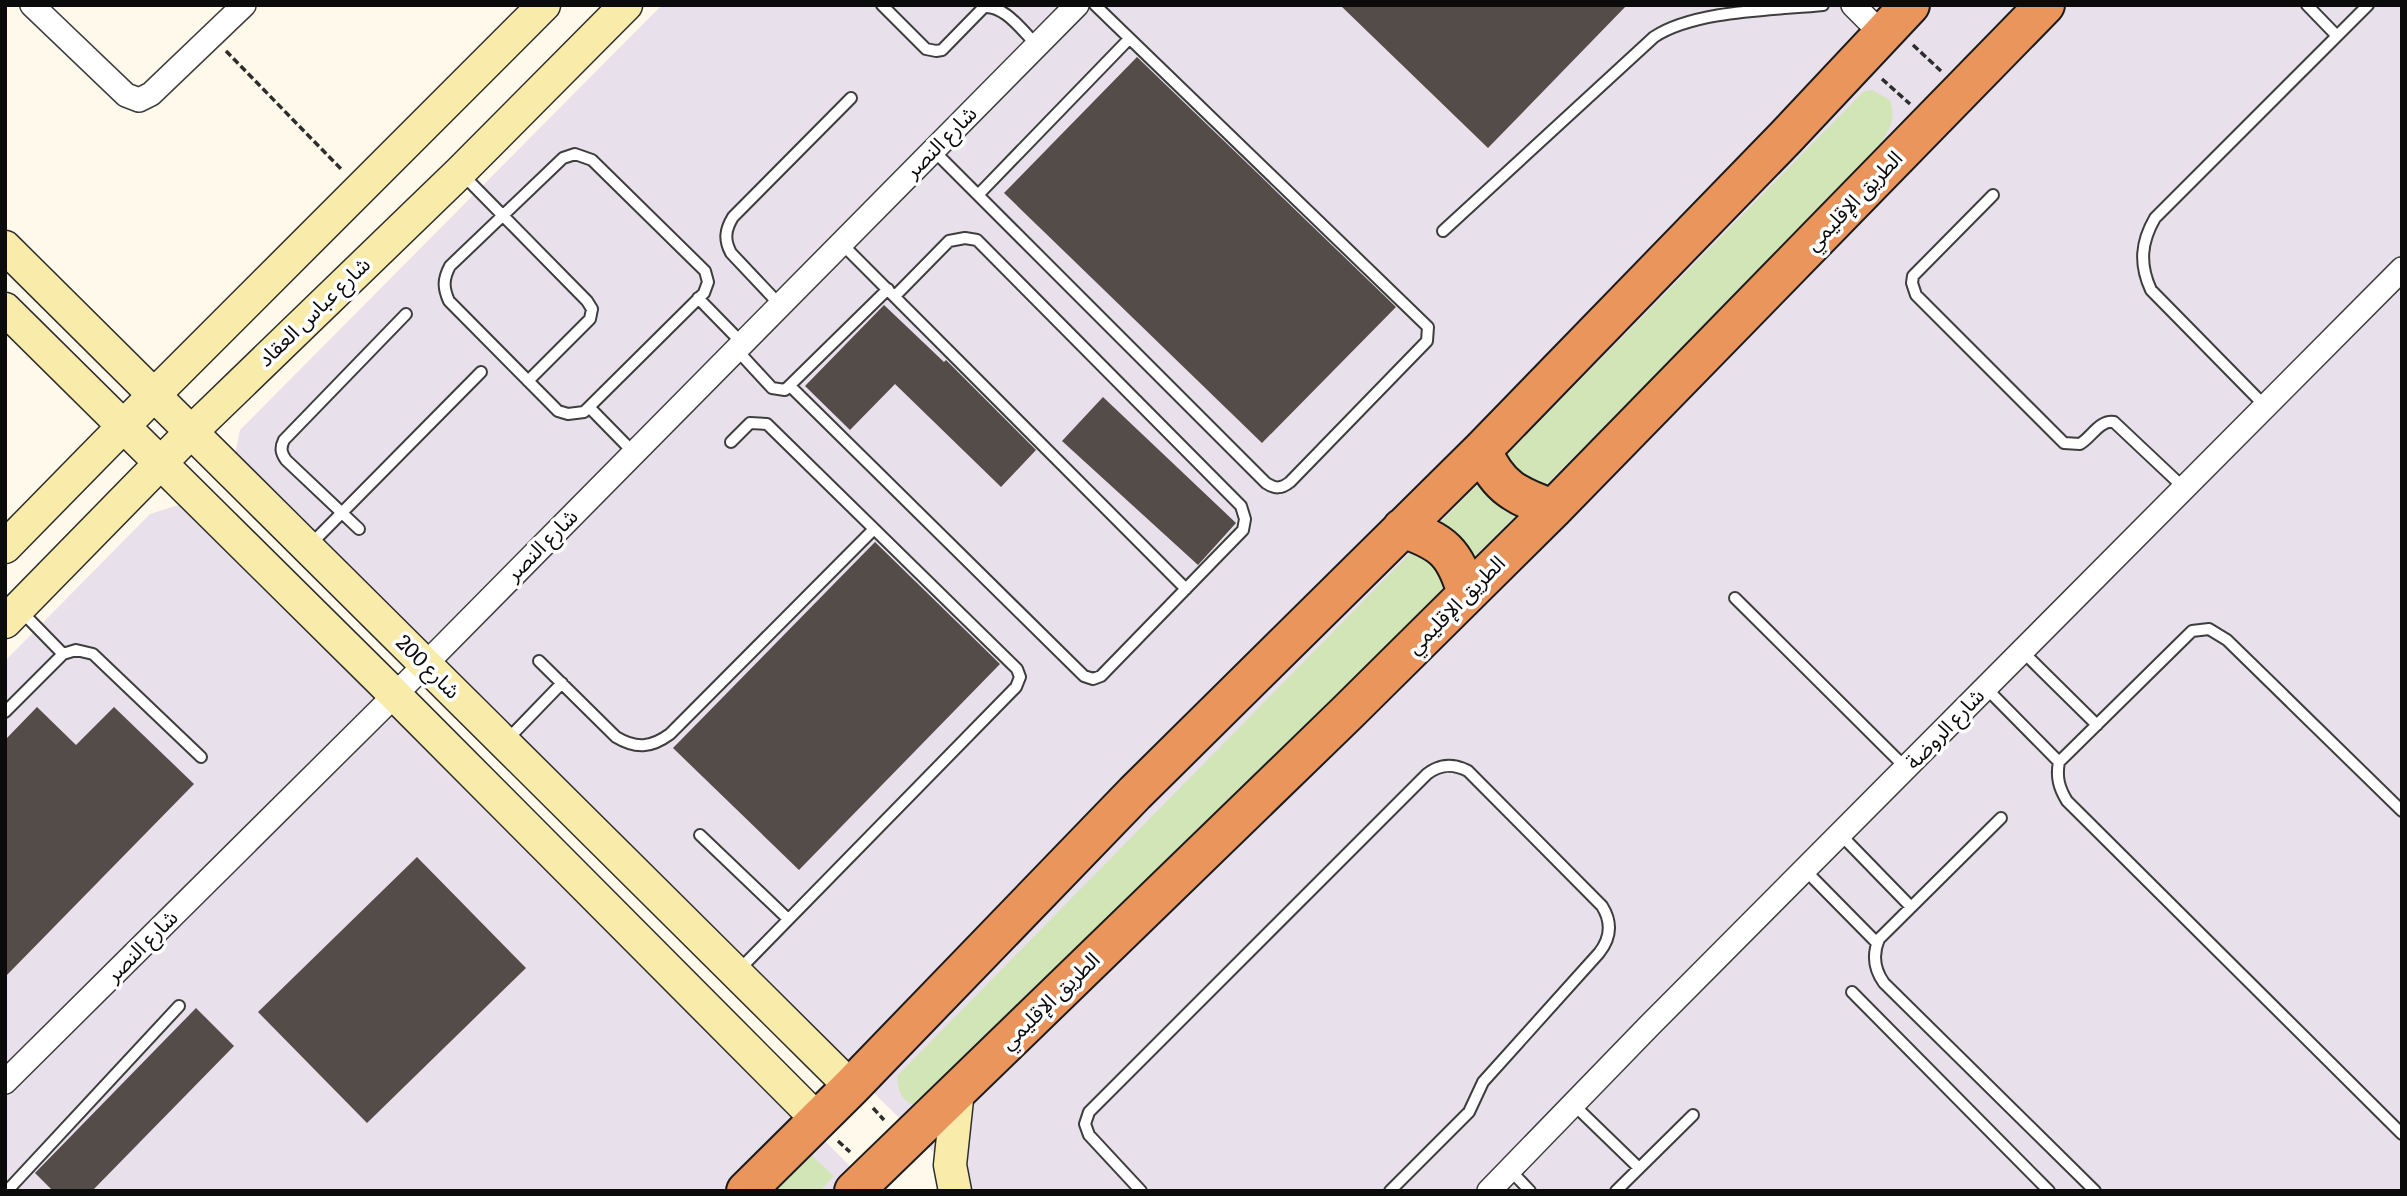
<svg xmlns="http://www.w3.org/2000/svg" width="2407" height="1196" font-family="Literata,'Noto Sans Arabic',serif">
  <rect width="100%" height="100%" fill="#fef9eb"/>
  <path fill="#e8e0ea" d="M662 5H2402V1191H973L234 460 240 430Z
    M185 503 875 1191H5V661L150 514Z"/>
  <path fill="#d2e5b7" d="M1872 90 1890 100C1895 116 1892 126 1883 140L1816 213 1386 646 921 1107C903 1104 898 1093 897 1076L1864 91Z
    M810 1154 834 1176 820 1191H773Z"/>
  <path fill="#534c48" d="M1340 5H1627L1488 148Z
    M1137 57 1396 307 1262 443 1004 193Z
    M884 305 944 362 946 360 1036 450 1001 487 895 384 850 430 805 386Z
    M1103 397 1236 523 1198 565 1062 441Z
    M875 542 1000 664 799 870 673 748Z
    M37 707 76 745 114 707 194 784 5 977V740Z
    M417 857 526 968 367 1123 258 1012Z
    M196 1008 234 1046 92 1191H53L35 1173Z"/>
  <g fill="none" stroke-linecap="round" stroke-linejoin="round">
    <g stroke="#3e3e3e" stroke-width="14">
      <path id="lane" d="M882 5 926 49 936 51 942 50 984 7C1005 5 1023 32 1037 45
        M2307 5 2337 36
        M933 150 1266 483C1275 489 1281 489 1290 482L1427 341 1428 327 1095 5
        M575 154 592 160 705 271 708 282 704 293 584 412 568 414 558 411 449 301C443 288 443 279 450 266L563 158Z
        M463 175 587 301 592 309 590 319 528 381
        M978 195 1129 39
        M1993 195 1913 276 1912 283 1916 295 2064 443 2080 444C2092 437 2099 420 2114 422L2183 487
        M1443 231 1654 37C1695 10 1774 10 1823 5
        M841 243 1186 589
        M698 298 742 343
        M780 305 731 253C724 240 725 230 733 217L851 98
        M736 349 772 388 785 390 888 289
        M791 387 1084 676 1093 679 1101 676 1243 530 1245 519 1241 506 977 240 965 238 949 241 895 296
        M2265 406 2151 290C2139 264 2141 242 2155 218L2368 5
        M589 407 634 453
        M731 442 750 423 767 424 1017 669 1020 677 1016 687 737 972
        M359 529 286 460C281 453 280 448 284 440L406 314
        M310 545 481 372
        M1735 598 1906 768
        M21 611 63 654
        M2022 651 2097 725
        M539 661 616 737C636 749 651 748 670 734L874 529
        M1985 687 2059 762
        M5 712 63 654 76 650 93 654 201 757
        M506 741 562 683
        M2402 811 2227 640 2209 629 2192 631 2059 762C2056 777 2059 788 2067 801L2402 1134
        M2001 818 1879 939C1872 955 1874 969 1884 983L2095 1191
        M1840 834 1911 907
        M700 835 788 919
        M1805 870 1877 943
        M1852 992 2049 1191
        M1573 1104 1639 1168
        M1510 1170 1530 1191
        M7 1191 179 1006
        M1141 1191 1089 1135 1085 1124 1089 1112 1427 774C1440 764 1453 763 1468 771L1602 906C1612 922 1611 938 1599 953L1483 1082 1469 1112 1390 1191
        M1616 1191 1693 1115"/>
    </g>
    <g stroke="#3e3e3e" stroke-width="26">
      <path id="street" d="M32 5 126 95 139 100 151 94 244 5
        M1853 5 1882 34
        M5 1082 395 695 1077 5
        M1489 1191 1650 1025 2402 269"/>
    </g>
    <g stroke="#2d2d2d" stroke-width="35">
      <path id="secondary" d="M5 247 851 1087
        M5 309 395 695 818 1120
        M5 547 154 395 544 5
        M5 622 191 432 460 172 626 5
        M955 1191 950 1165 958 1090"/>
    </g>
    <g stroke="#1c1c1c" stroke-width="42">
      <path id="highway" d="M1482 450C1498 488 1517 496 1553 509
        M1402 528C1443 542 1455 552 1467 594
        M746 1191 851 1087 1135 793 1482 450 1786 137 1910 5
        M854 1191 1347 713 1553 509 2045 5"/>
    </g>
    <path stroke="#2d2d2d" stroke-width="3.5" stroke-dasharray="7 3.5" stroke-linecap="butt" d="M1913 45 1941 71
      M226 51 343 171
      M1882 79 1910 104
      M873 1108 884 1120
      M838 1141 850 1152"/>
    <use href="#lane" stroke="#fff" stroke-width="10"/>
    <use href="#street" stroke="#fff" stroke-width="23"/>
    <use href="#secondary" stroke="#f9ecaa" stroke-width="32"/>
    <use href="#highway" stroke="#ea955c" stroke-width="38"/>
  </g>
  <g text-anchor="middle" stroke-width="7" stroke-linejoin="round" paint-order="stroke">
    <g font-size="21" fill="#0b0b0b" stroke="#fff">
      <text transform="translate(941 142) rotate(-45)" y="7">شارع النصر</text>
      <text transform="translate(1854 201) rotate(-46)" y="7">الطريق الإقليمي</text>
      <text transform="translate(314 312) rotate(-44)" y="7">شارع عباس العقاد</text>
      <text transform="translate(542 545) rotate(-45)" y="7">شارع النصر</text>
      <text transform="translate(1456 605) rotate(-45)" y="7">الطريق الإقليمي</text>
      <text transform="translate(428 667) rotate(45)" y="7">شارع 200</text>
      <text transform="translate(1945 729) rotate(-46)" y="7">شارع الروضة</text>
      <text transform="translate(142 946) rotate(-45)" y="7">شارع النصر</text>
      <text transform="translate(1050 1001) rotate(-44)" y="7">الطريق الإقليمي</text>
    </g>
  </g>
  <rect width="2407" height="1196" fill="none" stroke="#0b0b0b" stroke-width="14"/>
</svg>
